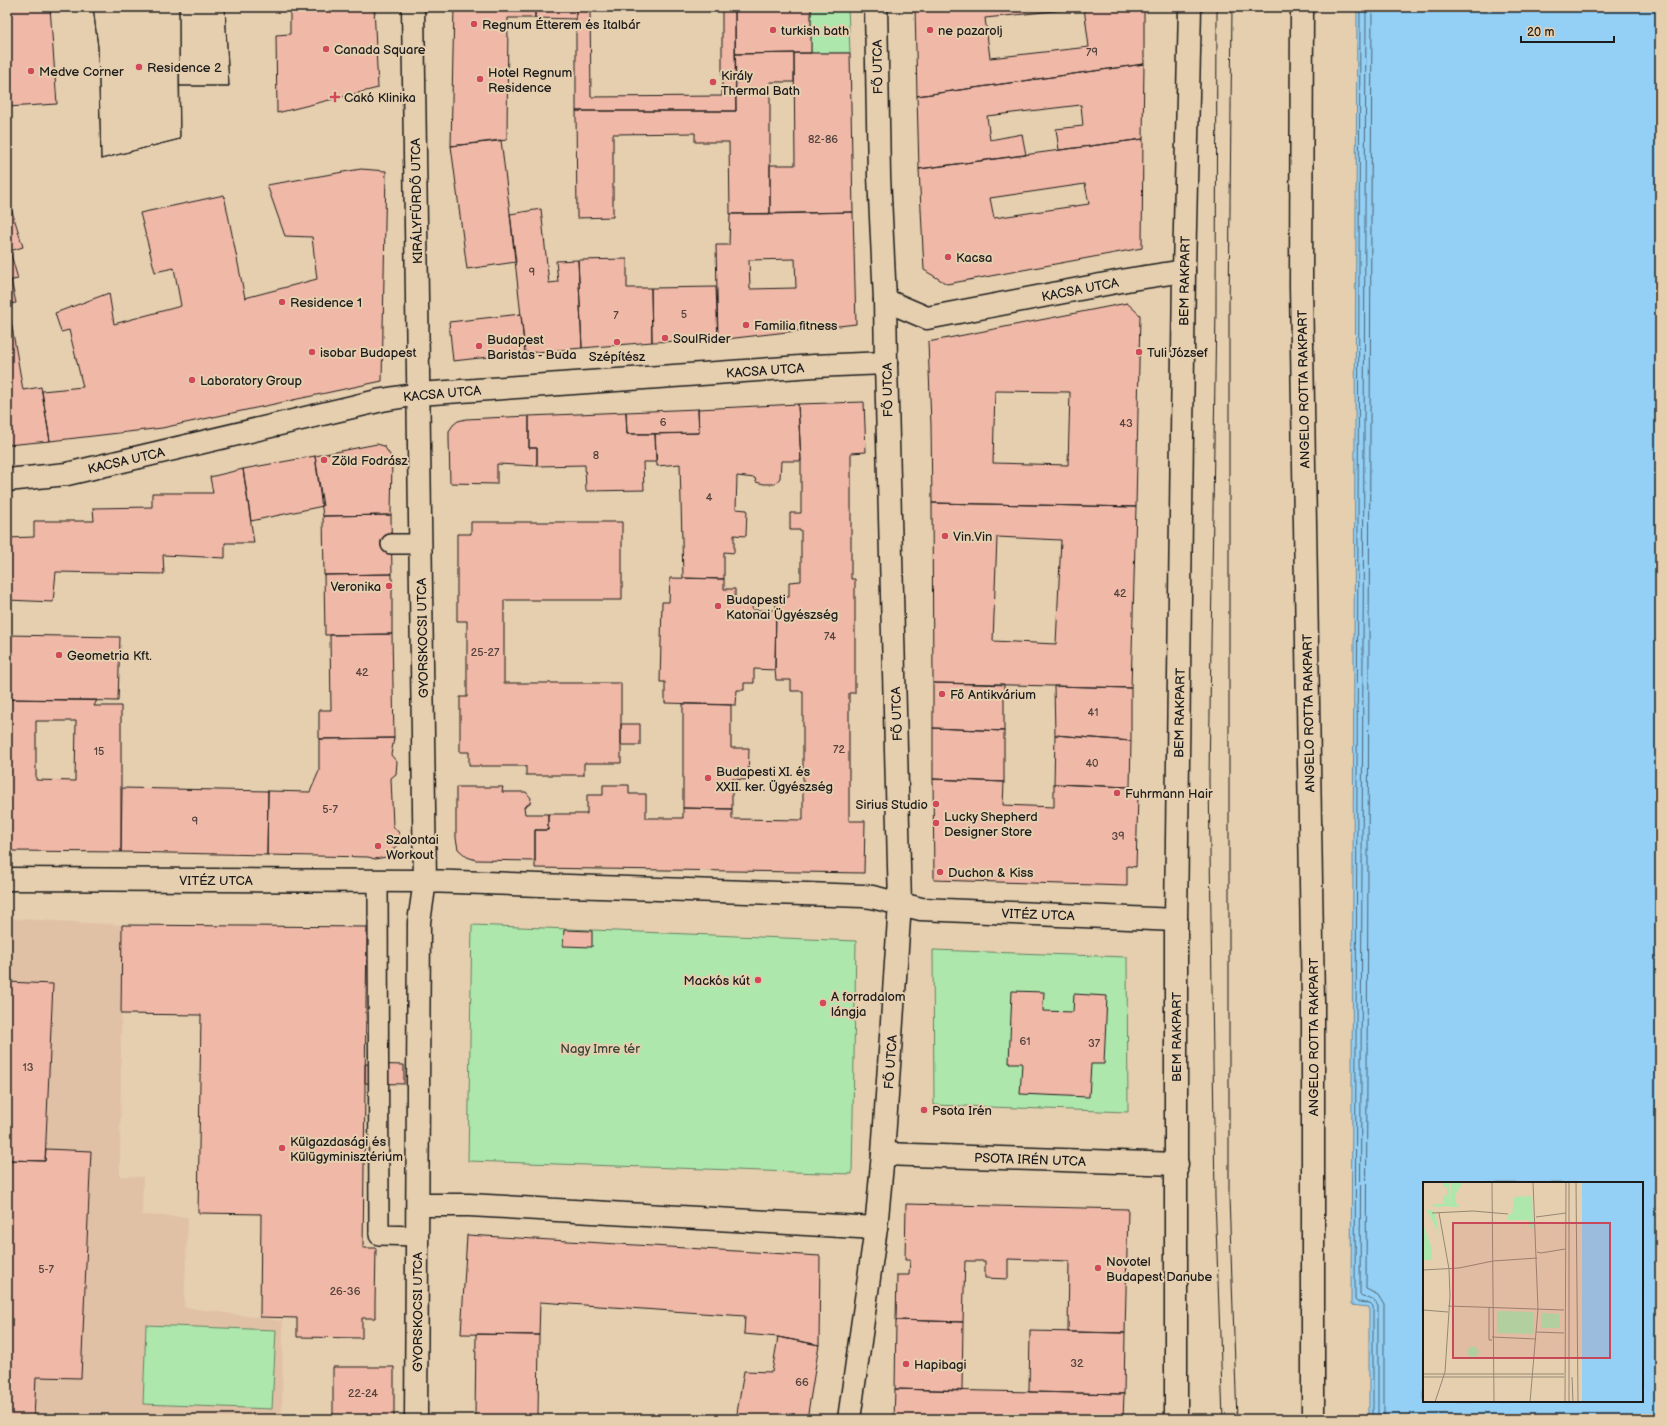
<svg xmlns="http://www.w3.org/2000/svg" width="1667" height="1426" font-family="'Balsamiq Sans',sans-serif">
  <rect width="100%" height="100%" fill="#e6cfaf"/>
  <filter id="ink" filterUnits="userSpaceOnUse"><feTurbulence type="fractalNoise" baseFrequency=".025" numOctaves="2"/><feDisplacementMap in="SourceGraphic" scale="8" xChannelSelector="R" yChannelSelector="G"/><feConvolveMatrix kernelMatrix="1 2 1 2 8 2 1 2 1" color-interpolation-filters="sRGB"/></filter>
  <g filter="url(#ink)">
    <path fill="#e1c1a6" d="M7 918 122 925 120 1176 143 1177 142 1215 188 1217 184 1307 283 1321 282 1419H7Z"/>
    <path fill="#ade7ac" stroke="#648264" d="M811 7H848L850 53H811Z
      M472 925 856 941 852 1174 468 1161Z
      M933 950 1127 957 1128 1112 934 1105Z
      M146 1325 276 1330 272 1409 143 1404Z"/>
    <path fill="#94d0f5" stroke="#64889e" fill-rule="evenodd" d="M1357 7H1660V1419H1369V1307L1351 1305ZM1424 1183H1642V1401H1424Z"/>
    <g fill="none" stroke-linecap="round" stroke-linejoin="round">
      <path stroke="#4c6473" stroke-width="1" d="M1360 7 1355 1300 1357 1302 1370 1303 1373 1306V1419
        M1366 7 1360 1295 1362 1297 1373 1299 1378 1306V1419
        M1372 7 1366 1289 1378 1295 1384 1305V1419"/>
    </g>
    <path fill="#f0b8a6" stroke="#1c1c1c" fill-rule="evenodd" d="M7 7H50L57 104 7 107Z
      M93 7H179L180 139 101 159 98 47Z
      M93 7H225L229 86H179L180 139 101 159 98 47Z
      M179 7H225L229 86H179Z
      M290 7H374L378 88 277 113 276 35 290 34Z
      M454 7H535V18H508L507 140 451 146Z
      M535 7H576V19L535 18Z
      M576 7H590L591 97 722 96V7H735L736 111H576Z
      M735 7H811V53L735 54Z
      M915 7H1144V64L917 96ZM1084 8 1089 47 990 58 985 18Z
      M794 53V82H770V214H730L729 142H695V133L613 134V217L577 218 576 111H736L735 54Z
      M794 53H850L853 212 770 214V165H795Z
      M1144 64 1143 139 1059 150 1056 129 1083 126 1081 105 987 116 990 140 1022 134 1026 155 919 169 917 96Z
      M1143 139 1142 248 947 284 924 270 919 169ZM1085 184 1089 204 994 218 990 198Z
      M501 140 516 262 467 269 451 146Z
      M361 169 386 171 382 381 162 428 50 441 42 391 83 387 69 330 61 332 55 313 109 293 114 324 181 306 174 268 155 272 140 213 224 195 245 298 317 279 312 237 285 236 267 185Z
      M11 208 23 247 10 251 18 279 7 281V209Z
      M541 209 549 283 558 282 556 261 578 260 582 348 525 353 510 214Z
      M853 212 856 324 718 340 716 245H729L730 214ZM795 259 796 288 750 289 749 260Z
      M627 259V288H651L652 342 582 348 578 260Z
      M11 280 16 303 8 304 23 390 41 387 50 441 7 445V281Z
      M716 287 718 340 652 342 651 288Z
      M1127 303 1140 315 1136 507 932 503 931 425 928 342ZM995 391 1070 392 1068 465 993 463Z
      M521 314 525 353 453 361 449 322Z
      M864 402 866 452 851 453V579H855V693H849V821H865L864 873 535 868V830H548V814H587V795H603V785H629V794H646V818H683V808L732 809V819L803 820V691H791V680H776L775 670 776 597H789V582L801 581V530H790V513H801V461L798 404Z
      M798 404 801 461H781L780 478 775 484H764L756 482 755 478 737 476 736 509 747 510 746 536 734 535V553L724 552V579L683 578 680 464 657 466 655 434 699 433 698 409Z
      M698 409 699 433 627 434 626 412Z
      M626 412 627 434H655L656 462H643L644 490 586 491 585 465 537 466V448H529V416Z
      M529 416V448H537V466L497 464V484L450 483 449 438V431L453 425 458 421 466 419Z
      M377 444 384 446 392 458 391 515 323 516 315 456Z
      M315 456 323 506 251 521 243 469Z
      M243 469 254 543H225V558L163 555 164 574 56 572 53 602 7 600V538L34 537V521H94L93 508 152 507V493H213L210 477Z
      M932 503 1136 507 1131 688 933 683ZM997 537 1061 540 1056 644 993 641Z
      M391 515 392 574 324 575 323 516Z
      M471 522H622V600H504V683H621V763H584V775H526V766H469V752H460V697H467V621H457V534H471Z
      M392 574V634L325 635 324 575Z
      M670 578 724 579V589H735V600H753L752 610H776L775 670 754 669V683H744V690H737L736 705 665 703V682H660L662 602H669Z
      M392 634 394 738 319 739V710H331L330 635Z
      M7 635 120 637 118 701 7 699Z
      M933 683 1004 684V731L933 728Z
      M1054 686 1131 688V741L1055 735Z
      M7 699 97 700 94 706H121V852L12 851 7 846ZM36 721H76L75 781 36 780Z
      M683 704 731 705V748H749L748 780 732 779V809L683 808Z
      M621 724H640V745H621Z
      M933 728 1004 731V782L933 779Z
      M1055 735 1131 741 1130 787 1054 784Z
      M394 738 391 755 397 762 396 774 391 778 393 826 399 833 398 844 386 857 375 859 368 857 267 855 268 791 310 792 319 771V739Z
      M933 779 1004 782 1003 805 1054 807V784L1130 787V795H1138L1136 867 1127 866V886L934 880Z
      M456 787H503L502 792H526L531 798 530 803 524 807 525 814H548V830H535V861L476 860 467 857 458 849 456 838Z
      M122 788 268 791 267 855 121 852Z
      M122 925 367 927 363 1248H376L375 1303V1318H362V1338L297 1337V1318L260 1317 261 1214 198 1213 201 1015 121 1014Z
      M564 930 592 931V947L563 946Z
      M7 982 53 984 45 1161 7 1160Z
      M1012 991 1044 992 1043 1011 1073 1012 1074 994 1107 996 1104 1064H1091L1089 1097 1020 1094 1022 1063H1009Z
      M365 1064 404 1065V1084L365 1083Z
      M46 1149 91 1151 81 1378 36 1377 34 1419H7V1160L45 1161Z
      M906 1204 1128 1209 1125 1333 1068 1332 1069 1261 1008 1259V1279L985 1278V1261H965L963 1322 896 1320 897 1275H909L910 1260H905Z
      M467 1235 820 1256 819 1345 778 1337 744 1334 745 1316 540 1302 539 1335 461 1334Z
      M896 1320 963 1322 962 1391 895 1389Z
      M1030 1331 1125 1333 1124 1394 1029 1392Z
      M476 1334 539 1335 538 1419H475Z
      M778 1337 819 1345 807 1419H736L744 1371 772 1372Z
      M333 1367H394V1419H333Z
      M895 1389 1124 1394 1123 1419H894Z"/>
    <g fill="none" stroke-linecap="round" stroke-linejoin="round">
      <g stroke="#1c1c1c" stroke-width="22">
        <path id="service" d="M391 544H421
          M378 881 379 1235 418 1236"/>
      </g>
      <g stroke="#1c1c1c" stroke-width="25">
        <path id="minor" d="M413 7 425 881 419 922 416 1419
          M885 300 927 318 1132 279 1184 271
          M7 480 67 474 382 400 419 394 814 366 886 363
          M7 879 425 881 863 896 872 897 921 909 1176 920
          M883 1154 1177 1164
          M418 1205H469L876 1228"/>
      </g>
      <g stroke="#1c1c1c" stroke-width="25">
        <path id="tertiary" d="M849 1419 876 1228 883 1154 900 904 886 363 885 300 879 176 876 7
          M1176 1419V920L1184 271 1190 7"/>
      </g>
      <g stroke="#1c1c1c" stroke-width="25">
        <path id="secondary" d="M1302 7 1301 286 1313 1002V1419"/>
      </g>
      <use href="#service" stroke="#e6cfaf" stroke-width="19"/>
      <use href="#minor" stroke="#e6cfaf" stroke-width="22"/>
      <use href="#tertiary" stroke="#e6cfaf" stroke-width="22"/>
      <use href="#secondary" stroke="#e6cfaf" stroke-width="22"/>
      <path stroke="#1c1c1c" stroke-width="1" d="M1217 7 1216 309 1209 779 1215 1198 1223 1419
        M1232 7 1229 309V1198L1237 1419"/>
    </g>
  </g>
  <g fill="#d1495b" stroke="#e6cfaf" stroke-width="1.5">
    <circle cx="474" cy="24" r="4"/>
    <circle cx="773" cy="30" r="4"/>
    <circle cx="930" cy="30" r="4"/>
    <circle cx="326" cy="49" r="4"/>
    <circle cx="139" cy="67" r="4"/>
    <circle cx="31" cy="71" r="4"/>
    <circle cx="480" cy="79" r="4"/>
    <circle cx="713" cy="82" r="4"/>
    <path d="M333 91h4v4h4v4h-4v4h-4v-4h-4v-4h4z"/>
    <circle cx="948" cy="257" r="4"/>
    <circle cx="282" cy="302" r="4"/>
    <circle cx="746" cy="325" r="4"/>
    <circle cx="665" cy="338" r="4"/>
    <circle cx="617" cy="342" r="4"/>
    <circle cx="479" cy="346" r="4"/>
    <circle cx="312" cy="352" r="4"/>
    <circle cx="1139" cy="352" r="4"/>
    <circle cx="192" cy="380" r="4"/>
    <circle cx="324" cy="460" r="4"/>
    <circle cx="945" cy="536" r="4"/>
    <circle cx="389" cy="586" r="4"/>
    <circle cx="718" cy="606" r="4"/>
    <circle cx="59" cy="655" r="4"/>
    <circle cx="942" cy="694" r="4"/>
    <circle cx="708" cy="778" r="4"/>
    <circle cx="1117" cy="793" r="4"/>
    <circle cx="936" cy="804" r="4"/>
    <circle cx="936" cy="823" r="4"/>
    <circle cx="378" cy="846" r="4"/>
    <circle cx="940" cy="872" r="4"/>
    <circle cx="758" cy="980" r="4"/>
    <circle cx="823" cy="1003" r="4"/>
    <circle cx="924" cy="1110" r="4"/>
    <circle cx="282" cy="1148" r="4"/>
    <circle cx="1098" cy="1268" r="4"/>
    <circle cx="906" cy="1364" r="4"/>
  </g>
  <g text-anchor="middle" stroke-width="4" stroke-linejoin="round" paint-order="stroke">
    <g font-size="11" fill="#51433e">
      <text x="1092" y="56">79</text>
      <text x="823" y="143">82-86</text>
      <text x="532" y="276">9</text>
      <text x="684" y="318">5</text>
      <text x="616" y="319">7</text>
      <text x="663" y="426">6</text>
      <text x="1126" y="427">43</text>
      <text x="596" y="459">8</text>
      <text x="709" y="501">4</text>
      <text x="1120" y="597">42</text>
      <text x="830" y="640">74</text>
      <text x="485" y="656">25-27</text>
      <text x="362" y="676">42</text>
      <text x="1093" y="716">41</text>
      <text x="839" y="753">72</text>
      <text x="99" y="755">15</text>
      <text x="1092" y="767">40</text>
      <text x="330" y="813">5-7</text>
      <text x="195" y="825">9</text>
      <text x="1118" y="840">39</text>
      <text x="1025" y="1045">61</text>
      <text x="1094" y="1047">37</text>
      <text x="28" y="1071">13</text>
      <text x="46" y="1273">5-7</text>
      <text x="345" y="1295">26-36</text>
      <text x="1077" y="1367">32</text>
      <text x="802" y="1386">66</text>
      <text x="363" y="1397">22-24</text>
    </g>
    <g font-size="13" fill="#1c1c1c" stroke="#e6cfaf" text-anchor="start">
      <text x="482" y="29">Regnum Étterem és Italbár</text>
      <text x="781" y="35">turkish bath</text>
      <text x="938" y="35">ne pazarolj</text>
      <text x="334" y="54">Canada Square</text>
      <text x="147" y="72">Residence 2</text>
      <text x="39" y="76">Medve Corner</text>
      <text x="488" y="77">Hotel Regnum<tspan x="488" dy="15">Residence</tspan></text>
      <text x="721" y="80">Király<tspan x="721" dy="15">Thermal Bath</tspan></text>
      <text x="344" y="102">Cakó Klinika</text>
      <text x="956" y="262">Kacsa</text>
      <text x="290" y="307">Residence 1</text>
      <text x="754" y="330">Familia fitness</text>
      <text x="673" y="343">SoulRider</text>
      <text x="487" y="344">Budapest<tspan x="487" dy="15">Baristas - Buda</tspan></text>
      <text x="320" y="357">isobar Budapest</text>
      <text x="1147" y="357">Tuli József</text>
      <text x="617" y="361" text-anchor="middle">Szépítész</text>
      <text x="200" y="385">Laboratory Group</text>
      <text x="332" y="465">Zöld Fodrász</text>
      <text x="953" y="541">Vin.Vin</text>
      <text x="381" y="591" text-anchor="end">Veronika</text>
      <text x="726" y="604">Budapesti<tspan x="726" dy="15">Katonai Ügyészség</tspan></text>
      <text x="67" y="660">Geometria Kft.</text>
      <text x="950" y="699">Fő Antikvárium</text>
      <text x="716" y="776">Budapesti XI. és<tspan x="716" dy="15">XXII. ker. Ügyészség</tspan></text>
      <text x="1125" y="798">Fuhrmann Hair</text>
      <text x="928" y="809" text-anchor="end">Sirius Studio</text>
      <text x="944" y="821">Lucky Shepherd<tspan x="944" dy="15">Designer Store</tspan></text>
      <text x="386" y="844">Szalontai<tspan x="386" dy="15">Workout</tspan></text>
      <text x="948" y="877">Duchon &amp; Kiss</text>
      <text x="750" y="985" text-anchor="end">Mackós kút</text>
      <text x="831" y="1001">A forradalom<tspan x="831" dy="15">lángja</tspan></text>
      <text x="932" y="1115">Psota Irén</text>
      <text x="290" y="1146">Külgazdasági és<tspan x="290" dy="15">Külügyminisztérium</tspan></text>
      <text x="1106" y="1266">Novotel<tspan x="1106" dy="15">Budapest Danube</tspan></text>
      <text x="914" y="1369">Hapibagi</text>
    </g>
    <g font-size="13" fill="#1c1c1c" stroke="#e6cfaf">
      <text transform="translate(877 67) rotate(-91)" y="5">FŐ UTCA</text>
      <text transform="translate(416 201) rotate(-91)" y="5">KIRÁLYFÜRDŐ UTCA</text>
      <text transform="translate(1184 281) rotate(-89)" y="5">BEM RAKPART</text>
      <text transform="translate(1080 289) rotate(-11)" y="5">KACSA UTCA</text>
      <text transform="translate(765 370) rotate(-4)" y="5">KACSA UTCA</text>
      <text transform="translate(1303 389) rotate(-91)" y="5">ANGELO ROTTA RAKPART</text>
      <text transform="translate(887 390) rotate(-91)" y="5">FŐ UTCA</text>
      <text transform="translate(442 393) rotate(-5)" y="5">KACSA UTCA</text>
      <text transform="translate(126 460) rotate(-13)" y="5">KACSA UTCA</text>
      <text transform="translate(422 638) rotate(-91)" y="5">GYORSKOCSI UTCA</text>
      <text transform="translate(1179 713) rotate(-89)" y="5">BEM RAKPART</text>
      <text transform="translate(1308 713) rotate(-91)" y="5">ANGELO ROTTA RAKPART</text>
      <text transform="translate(896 714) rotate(-92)" y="5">FŐ UTCA</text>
      <text x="216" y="885">VITÉZ UTCA</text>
      <text transform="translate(1038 914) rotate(2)" y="5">VITÉZ UTCA</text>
      <text transform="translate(1176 1037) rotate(-90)" y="5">BEM RAKPART</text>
      <text transform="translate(1313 1037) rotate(-90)" y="5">ANGELO ROTTA RAKPART</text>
      <text transform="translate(890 1062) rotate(-86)" y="5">FŐ UTCA</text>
      <text transform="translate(1030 1159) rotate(2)" y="5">PSOTA IRÉN UTCA</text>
      <text transform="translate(417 1312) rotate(-90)" y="5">GYORSKOCSI UTCA</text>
    </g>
    <g font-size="13" fill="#394539" stroke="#e6cfaf">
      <text x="600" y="1053">Nagy Imre tér</text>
    </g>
  </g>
  <g transform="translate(1423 1182)">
    <rect width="220" height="220" fill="#e6cfaf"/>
    <path d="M20 0H26V24L10 25 11 22H20V14L24 13V5H20ZM28 0H40L32 13 33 21 37 25H27ZM109 14 110 46H107L106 38H85V33L89 32 91 15ZM5 27 12 30 16 52 5 30ZM0 42 9 67V78H0ZM75 129 111 130 110 152 74 151ZM118 131 136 132 137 146H118ZM44.5 170a5.5 5.5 0 1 1 11 0a5.5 5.5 0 1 1-11 0Z" fill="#ade7ac"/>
    <path d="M159 0H220V220H159Z" fill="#94d0f5"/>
    <path fill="none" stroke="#958774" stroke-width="1" d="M69 0 71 220M146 0V220M153 0 155 220M9 31 50 29 85 32M113 35 143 31M114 70 118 71 142 67M0 88 36 86 70 79 114 76M25 124 141 128M66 125V158H69M0 128 25 130M113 150 141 151M69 155 113 157M0 192H141M0 195H141M149 195 150 220M12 220 22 190 27 114 26 87 16 31M107 220 115 127 110 0M142 220 143 0"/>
    <path fill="#c84758" fill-opacity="0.15" stroke="#c84758" stroke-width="2" d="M30 41H187V176H30Z"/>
    <rect width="220" height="220" fill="none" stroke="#1c1c1c" stroke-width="2"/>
  </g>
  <rect width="1667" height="1426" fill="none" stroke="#e6cfaf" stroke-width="24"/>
  <rect x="12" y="12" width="1643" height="1402" fill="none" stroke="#1c1c1c" stroke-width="1.5" filter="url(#ink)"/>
  <path d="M1521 36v6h93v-6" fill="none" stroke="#1c1c1c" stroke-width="2"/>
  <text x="1527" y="36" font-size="12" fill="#1c1c1c" stroke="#e6cfaf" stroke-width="3" paint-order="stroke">20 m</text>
</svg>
